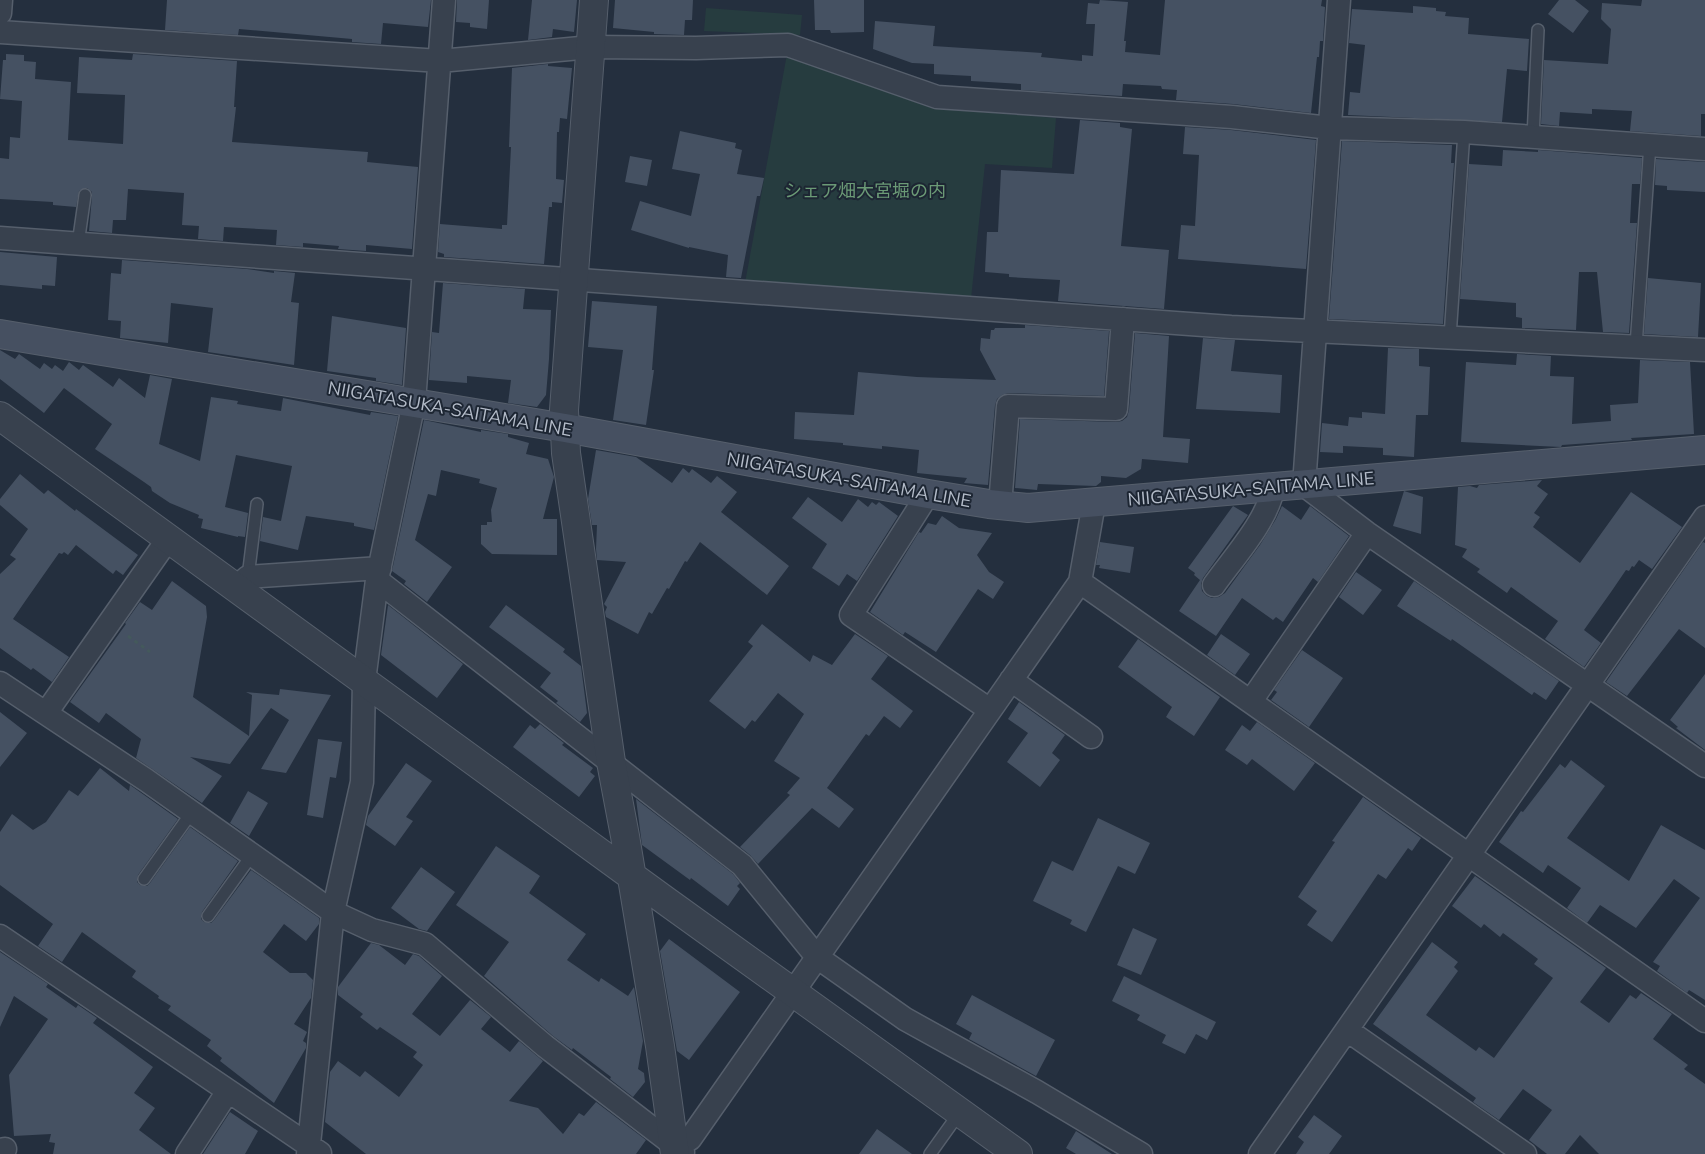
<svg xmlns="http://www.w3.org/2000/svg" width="1705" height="1154" font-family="'Nunito Sans','Noto Sans JP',sans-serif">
  <rect width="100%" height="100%" fill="#242f3e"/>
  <path fill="#263c3f" d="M706 8 802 15 800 35 704 31Z
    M787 54 931 108 1056 118 1052 168 985 164 971 299 745 283Z"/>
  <path fill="#455162" d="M167 0H431L428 27 383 23 381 44 352 42V39L239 29 238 35 165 30Z
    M457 0H489L487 29 470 27V23L456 22Z
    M532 0H577L574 32 553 29 552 37 528 40Z
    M615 0H693L692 20H685L684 35 654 34V32L613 28Z
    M814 0H864V32L831 33 830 30H815Z
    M1100 0 1128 2 1124 41H1126L1125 52 1160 55 1165 0H1322L1321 6 1325 7 1323 41H1320L1319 57H1317L1311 113 1233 104 1176 100 1177 90 1162 89 1161 86 1123 84 1122 96 1021 90V84L971 81V76L934 74V64L912 63 873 49 875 21 935 26 933 46 1042 53 1041 57 1082 61V55L1093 56 1095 24H1086L1088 3 1099 4Z
    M1559 0H1575L1589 11 1573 33 1548 14Z
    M1642 0H1705V114H1701V136L1630 131 1632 111 1592 109V114L1560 112 1559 126 1541 124 1544 60 1608 64 1611 29 1601 19 1602 3 1641 6Z
    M1413 6 1436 8V11L1446 12 1445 16 1469 18 1468 34 1529 39 1527 71 1507 69 1502 122 1348 115 1350 92 1360 93 1365 45 1349 43 1352 9 1413 13Z
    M6 54 24 55V61L36 62 35 79 71 82 68 140 123 144 125 95 77 93 79 57 132 60 133 54 237 61 234 107H236L232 142 368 152 367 162 418 167 412 249 366 245V251L338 249 339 246 303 243V247L276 245 277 230 224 227 223 241 198 239 199 226 182 225 184 193 128 189 126 220H113L112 233 89 231 92 196V192L87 188 79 191 76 207 53 205V202L0 199V158L9 159 10 137 20 138 22 101 0 99 3 60H6Z
    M548 64V66L572 68 567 119 560 118 559 132H557L556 179 564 180 562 203 552 202V207H549L544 264 444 257V254L438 252 440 224 502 229V225H507L511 147H509L512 68Z
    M1080 120 1120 123V127L1132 129 1121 246 1169 250 1164 309 1058 301 1060 280 1009 277V274L985 272 987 232H998L1001 170 1074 174Z
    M1185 127 1231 130 1316 140 1306 269 1178 259 1181 225 1195 226 1199 155 1183 154Z
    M680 131 736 143 735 148 742 150 737 174 764 178 760 196H757L741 278 726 277 728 255 689 247V248L631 230 640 201 691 216 700 174 672 169Z
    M1342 141 1452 145 1451 163H1454L1443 324 1329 319Z
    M1503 150 1538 152V150L1642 158 1640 184H1632L1630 223H1637L1629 333 1603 332 1597 272H1579L1576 330 1522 328V318L1516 317V303L1460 299 1469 164 1502 166Z
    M630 156 652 160 647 186 625 182Z
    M1656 159 1705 162V192L1667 190V186L1655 185Z
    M0 252 57 257 55 286 42 285V289L0 285Z
    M122 260 247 269 274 273V271L295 273 291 302 299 303 294 365 208 352 213 308 171 303 168 343 120 338 121 321 108 320 111 273 121 274Z
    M1648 278 1701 283 1698 337 1644 334Z
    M443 283 525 289 523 309 551 310 549 359 546 395 537 407 508 403 511 380 467 376V383L429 380 432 332 439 333Z
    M592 301 657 306 652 370H654L646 425 613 420 623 350 588 347Z
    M332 316 406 328 402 385 376 381V378L327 371Z
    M1025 325 1109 331 1104 396 1008 393 1002 395 997 399 995 405 988 485 964 483 967 478 917 473 919 450 882 446V449L843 445V443L794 439 795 412 854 415 858 372 917 377 996 380 980 350 981 338 990 339 991 330H994L995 328H1025Z
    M1135 333 1169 336 1163 437 1190 439 1188 463 1142 459 1141 469 1126 478 1101 476V482L1096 486 1038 484 1037 490 1015 488 1020 419 1116 422 1122 421 1127 417 1129 410Z
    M1203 338 1235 340 1231 371 1282 375 1280 413 1196 409Z
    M1388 348 1419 349V366L1430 367 1428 415H1416L1414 457 1383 455V448L1343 446V453L1320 452 1322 423 1348 426 1349 417 1362 418V412L1385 414Z
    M0 350 15 359 19 354 40 369 44 363 52 369 55 365 63 371 69 362 79 370 83 365 113 387 119 378 145 398 150 375 172 379 159 444 200 461 211 397 238 401 237 404 281 411 283 398 370 415 371 412 398 416 374 530 354 526V523L306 516 298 550 260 541 263 517 281 521 292 466 236 455 225 507 248 513 245 537 238 536V537L201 528 203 519 198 518 199 515 170 503 152 491 151 487 144 482 95 449 112 424 64 388 44 413 0 379Z
    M1517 354 1551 356 1550 376 1574 377 1572 424 1611 421 1610 405 1638 403 1640 360 1690 362 1694 434 1631 438 1632 440 1562 445 1561 447 1461 442 1466 362 1516 365Z
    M424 420 481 432V430L508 434V437L529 443 526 454 548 459 554 477 543 519H557V555L492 554 481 544V525H487V522H492L491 510 497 488 479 483 480 479 441 470 436 496 428 494 415 540 452 567 427 602 404 584 406 581 392 571Z
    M596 450 636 457 672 483 683 468 689 473 692 469 711 483 717 476 737 492 721 512 789 566 767 595 700 542 687 562 685 561 669 589 667 588 652 614 649 612 638 634 606 617 605 612 607 607 604 604 626 562 597 560 596 549 597 525H592L588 499Z
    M20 474 44 494 48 490 75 511 76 509 138 555 123 575 116 570 113 574 76 545 68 555 64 552 62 554 59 553 26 600 13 619 69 657 52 682 33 668 31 670 0 648V574L16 559 10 555 28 529 0 505V499Z
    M1542 480 1537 486 1548 494 1534 513 1540 517 1533 527 1580 563 1631 492 1682 527 1652 569 1639 560 1634 567 1632 566 1629 571 1626 570 1611 592 1584 630 1601 643 1584 667 1545 639 1558 621 1511 587 1507 593 1477 572 1480 569 1462 557 1467 549 1455 545 1458 487 1470 486 1477 488 1479 485Z
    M1404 491 1423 497 1421 534 1393 526Z
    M808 497 842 522 858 499 868 507 872 502 876 505 879 502 898 516 857 581 847 574 839 586 812 568 827 544 792 518Z
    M1233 506 1248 515 1203 578 1201 584 1202 591 1207 596 1212 598 1219 597 1225 593 1260 545 1276 519 1282 506 1301 520 1310 506 1349 536 1318 582 1313 578 1283 622 1276 617 1273 620 1242 598 1216 636 1179 611 1200 580 1194 575 1195 573 1188 568Z
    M942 516 959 528 992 533 977 555 989 572 1004 582 993 599 978 589 936 652 905 632 903 635 870 612 919 532 921 533 928 523 936 525Z
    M1100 542 1134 547 1130 573 1099 568 1100 565H1096Z
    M1703 542 1705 543V648L1679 629 1627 696 1606 682Z
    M1356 572 1382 590 1363 615 1339 597Z
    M172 581 206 606 207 617 193 697 249 736 252 695 246 692 279 695 280 689 331 695 286 773 261 769 289 720 271 708 230 764 190 757 222 776 202 803 136 758 141 739 106 713 99 723 70 702 126 624 125 623 140 602 152 610Z
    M1414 581 1559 681 1546 700 1534 692 1532 695 1452 639 1451 641 1397 606Z
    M388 605 463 664 437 698 381 655Z
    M506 605 565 649 563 652 581 666 587 713 580 722 556 703 558 701 540 687 551 673 489 627Z
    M762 624 810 662 813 655 832 665 855 634 888 656 871 679 913 711 900 728 884 716 869 736 866 734 827 788 854 809 839 828 812 808 758 864 750 855 740 847 790 795 787 793 800 778 774 761 804 714 778 693 755 722 752 720 745 729 709 701 753 646 748 642Z
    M1221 634 1250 654 1235 675 1207 655Z
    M1138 639 1220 697 1194 736 1166 717 1172 707 1118 667Z
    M1302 650 1343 678 1309 727 1271 700 1277 692 1274 690Z
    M1705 674V750L1676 728 1678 727 1670 720Z
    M1019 702 1065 735 1052 753 1060 760 1040 787 1007 762 1028 733 1008 719Z
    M0 712 27 733 0 767Z
    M1257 722 1315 763 1294 791 1252 759 1247 765 1225 750 1242 725 1250 731Z
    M540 724 564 743 562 745 593 768 590 772 595 776 579 797 513 747 530 725 535 729Z
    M318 739 342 742 336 778 330 777 323 818 307 815Z
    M1571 760 1605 786 1567 838 1629 881 1661 825 1705 850V1000L1689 990 1687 993 1657 971 1660 966 1653 962 1700 898 1674 879 1636 928 1600 905 1587 923 1567 908 1581 888 1548 865 1543 873 1499 842 1521 811 1523 812 1560 764 1565 768Z
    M406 763 432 781 406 817 413 821 395 846 366 825 368 816Z
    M100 768 129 791 130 785 178 819 138 875 137 882 140 885 147 886 150 883 190 827 238 861 202 912 201 919 204 922 211 923 214 920 251 870 319 918V924L306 941 284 924 263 952 290 973H306L313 980 311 998 294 1024 307 1032 303 1041 306 1043V1048L274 1103 220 1061 222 1058 207 1046 211 1040 168 1010 171 1006 158 998 159 996 132 977 136 971 82 932 62 962 38 946 53 924 0 885V832L12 814 33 830 46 822 69 790 78 796Z
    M248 791 268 803 249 836 230 823Z
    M1363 797 1421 838 1412 851 1408 848 1386 879 1378 874 1332 942 1307 925 1317 911 1298 897 1335 842 1332 841Z
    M636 799 733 874 740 883 737 886 740 889 728 906 691 878 690 880 642 845Z
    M1098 818 1150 843 1135 874 1118 866 1086 932 1070 924 1072 920 1033 901 1052 861 1073 871Z
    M496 846 540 876 529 893 586 934 567 960 599 982 601 978 628 996 634 987 643 1041 638 1069 644 1073 645 1082 633 1097 610 1079 611 1077 573 1048 572 1050 553 1036 484 976 509 942 456 905Z
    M421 867 455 892 427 931 419 929 391 908Z
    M1475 876 1606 968 1580 1002 1609 1023 1630 995 1636 999 1641 993 1672 1014 1653 1039 1688 1065 1684 1069 1705 1084V1154H1599L1580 1135 1565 1154H1547L1529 1140 1552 1110 1523 1089 1499 1120 1473 1102 1476 1098 1373 1024 1432 942 1458 962 1454 967 1458 971 1426 1015 1476 1051 1479 1047 1494 1058 1553 978 1534 964 1538 959 1503 933 1500 937 1484 924 1481 928 1452 906Z
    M1133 928 1157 939 1141 975 1117 965Z
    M669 939 740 992 689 1060 677 1051 660 951Z
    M371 943 379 945 405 965 413 954 419 956 442 976 412 1014 440 1036 470 1000 491 1017 481 1029 510 1052 519 1041 543 1061 509 1101 538 1108 563 1134 579 1113 584 1116 596 1102 646 1140 636 1154H366L325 1122 330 1072 338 1061 360 1077 365 1071 399 1097 423 1065 413 1057 417 1052 380 1027 377 1030 360 1017 363 1014 338 995V987Z
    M0 952 48 984 46 987 76 1008 78 1005 97 1018 93 1023 153 1067 134 1093 155 1108 139 1130 171 1154H53L55 1143 49 1142 51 1134 14 1136 9 1075 48 1019 14 996 0 1027Z
    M1124 976 1216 1022 1207 1040 1196 1034 1185 1054 1162 1043 1166 1035 1137 1020 1140 1015 1112 1001Z
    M972 995 1055 1040 1036 1076 969 1039 972 1033 956 1024Z
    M230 1112 258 1131 245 1154H203Z
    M1314 1115 1342 1136 1329 1154H1296L1304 1142 1298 1137Z
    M877 1129 912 1154H859Z
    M1076 1131 1112 1154H1076L1066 1148Z"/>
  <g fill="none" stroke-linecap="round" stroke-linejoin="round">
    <g stroke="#565f6c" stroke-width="14">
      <path id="service" d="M1533 137 1538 30
        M78 244 85 195
        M1450 337 1464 132
        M1636 346 1650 144
        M248 577 257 504
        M144 879 192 812
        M208 916 252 855
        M930 1154 960 1112"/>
    </g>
    <g stroke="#565f6c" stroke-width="25">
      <path id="minor" d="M1339 0 1304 485 1367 533 1705 766
        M0 13 1 0
        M0 32 440 61 591 47 696 48 788 45 937 97 1232 117 1330 128 1464 132 1705 149
        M0 238 1231 327 1705 350
        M928 494 851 615 990 710
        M1000 505 1008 406 1116 409 1123 319
        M377 580 742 865 817 957 905 1019 1037 1092 1141 1154
        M1080 582C1289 728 1496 876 1705 1021
        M1214 585C1234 557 1268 520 1273 488
        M235 588 248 577 380 568
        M1011 680 1091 737
        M0 683 146 780 333 912 372 930 425 944 545 1046 683 1152
        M1251 701 1367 533
        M46 713 168 539
        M0 936 320 1153
        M1347 1030 1525 1154
        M674 1146 690 1139 1080 582 1094 503
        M0 1150 5 1149
        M187 1154 228 1091
        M308 1154 333 912 362 782 364 681 377 580 414 402 444 0
        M1260 1154 1705 517"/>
    </g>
    <g stroke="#565f6c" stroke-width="30">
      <path id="tertiary" d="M594 0 564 410 566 453 611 762 625 836 660 1046 675 1154
        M0 416 666 901 1018 1154"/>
    </g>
    <g stroke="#565f6c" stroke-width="30">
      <path id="secondary" d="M0 334 565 428 928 494 989 504 1028 508 1705 450"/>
    </g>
    <path stroke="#44595c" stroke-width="3" stroke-dasharray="4 4" stroke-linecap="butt" d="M128 636 150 652"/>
    <use href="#service" stroke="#38414e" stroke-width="11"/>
    <use href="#minor" stroke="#38414e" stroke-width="22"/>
    <use href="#tertiary" stroke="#38414e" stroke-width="28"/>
    <use href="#secondary" stroke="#465061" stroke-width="28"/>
  </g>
  <g text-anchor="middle" stroke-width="4" stroke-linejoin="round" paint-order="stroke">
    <g font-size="18" fill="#6b9a76" stroke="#1d2633">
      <text x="865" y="197">シェア畑大宮堀の内</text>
    </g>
    <g font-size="18" fill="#b4bcc9" stroke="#1d2633">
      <text transform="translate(450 409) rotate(10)" y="6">NIIGATASUKA-SAITAMA LINE</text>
      <text transform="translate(849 480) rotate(10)" y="6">NIIGATASUKA-SAITAMA LINE</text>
      <text transform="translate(1251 489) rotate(-5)" y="6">NIIGATASUKA-SAITAMA LINE</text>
    </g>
  </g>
</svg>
